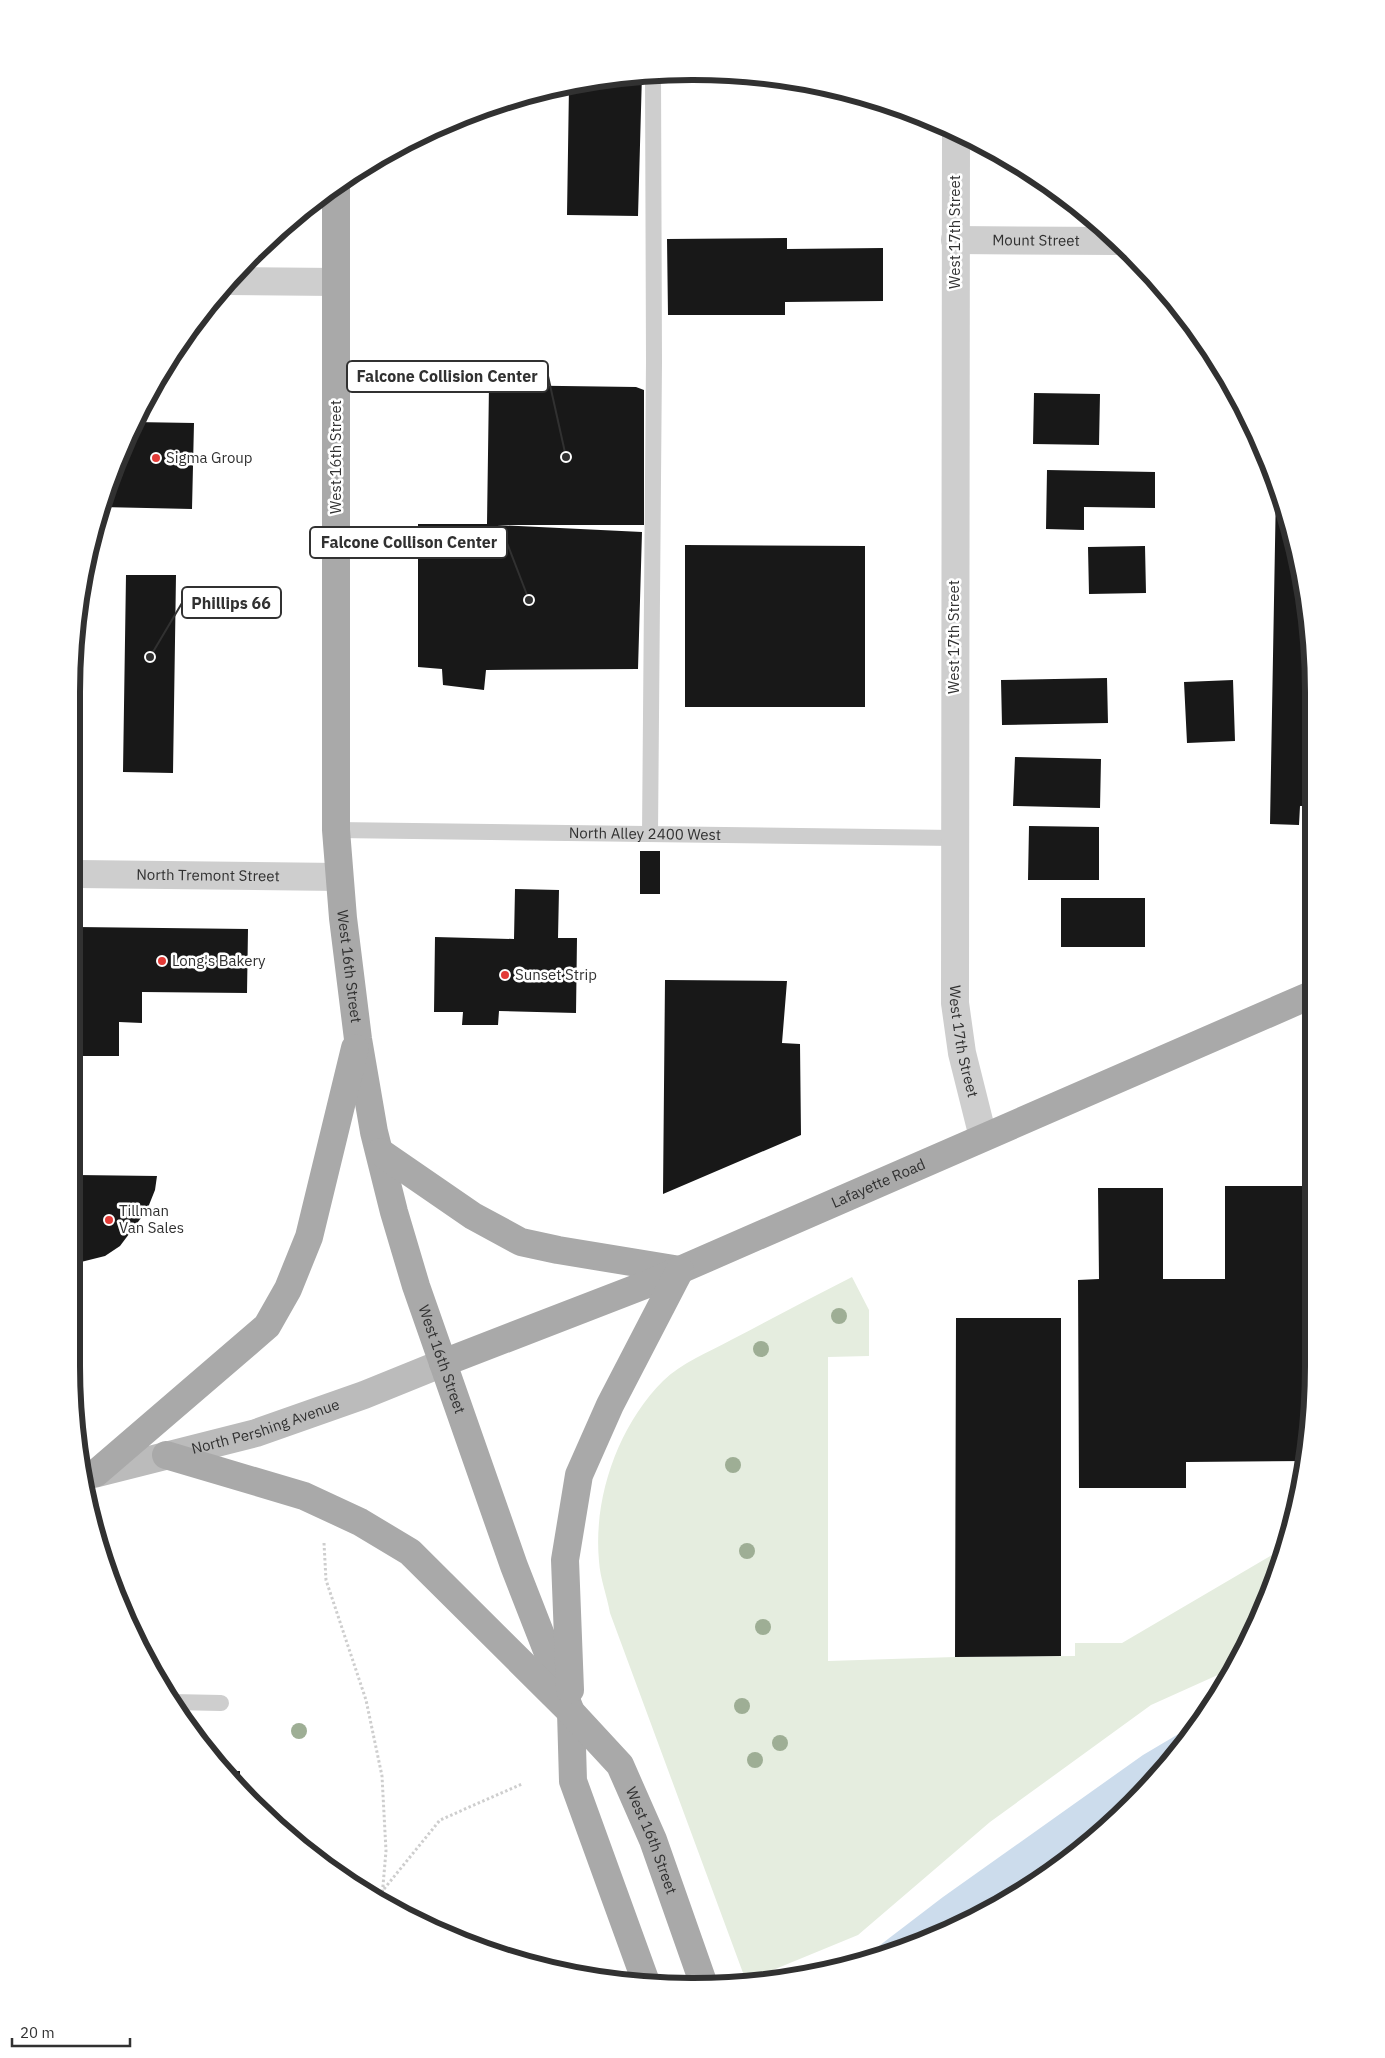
<svg xmlns="http://www.w3.org/2000/svg" width="1385" height="2058" font-family="'IBM Plex Sans',sans-serif">
  <rect width="100%" height="100%" fill="#fff"/>
  <path fill="#e5eddf" d="M852 1277 869 1310V1356L828 1357V1661L955 1657 1075 1656V1643H1122L1284 1548 1250 1640 1231 1669 1151 1705 990 1822 858 1935 746 1981 610 1613C607 1596 600 1578 599 1561 593 1498 618 1426 663 1381 681 1363 709 1352 731 1340 771 1319 811 1298 852 1277Z"/>
  <path fill="#ccdcec" d="M1192 1726 1159 1775 1102 1833 1003 1903 854 1965 943 1897 1143 1755Z"/>
  <path fill="#181818" d="M642 74 638 216 567 215 569 86Z
    M787 238V249L883 248V301L785 302V315H668L667 239Z
    M489 385 636 387 644 390V525H497L642 532 638 669 486 670 484 690 443 685 442 669 418 667V524H487Z
    M1034 393 1100 394 1099 445 1033 444Z
    M134 422 194 423 192 509 101 507 104 493Z
    M1047 470 1155 472V508L1084 507V530L1046 529Z
    M1276 489 1293 532 1312 652V806H1300L1299 825 1270 824Z
    M685 545 865 546V707H685Z
    M1145 546 1146 593 1089 594 1088 547Z
    M126 575H176L173 773 123 772Z
    M1107 678 1108 723 1002 725 1001 680Z
    M1233 680 1235 741 1187 743 1184 682Z
    M1015 757 1101 759 1100 808 1013 806Z
    M1029 826 1099 827V880H1028Z
    M640 851H660V894H640Z
    M515 889 559 890 558 938H577L576 1013 499 1011 498 1025H462L463 1012H434L435 937 514 939Z
    M1061 898H1145V947H1061Z
    M77 927 248 929 247 993 142 992V1023L119 1022V1056H77Z
    M665 980 787 981 782 1043 800 1044 801 1135 663 1194Z
    M77 1175 157 1176 155 1190 147 1210 120 1246 105 1256 77 1263Z
    M1225 1186H1310L1308 1447 1306 1461 1186 1462V1488H1079L1078 1280 1099 1279 1098 1188H1163V1279H1225Z
    M956 1318H1061V1656L955 1657Z
    M225 1771H240V1788L231 1778Z"/>
  <g fill="none" stroke-linecap="round" stroke-linejoin="round">
    <path stroke="#cecece" stroke-width="3" stroke-dasharray="2.5 2.5" stroke-linecap="butt" d="M324 1543 326 1580 366 1700 382 1776 386 1851 382 1897
      M384 1889 440 1820 522 1784"/>
    <g stroke="#cecece" stroke-width="16">
      <path id="s1" d="M336 830 954 838"/>
      <path d="M650 834 654 362 653 73"/>
      <path d="M172 1702 221 1703"/>
    </g>
    <g stroke="#cecece" stroke-width="28">
      <path id="s2" d="M956 133 955 1003 962 1053 983 1137"/>
      <path id="s3" d="M955 240 1117 241"/>
      <path d="M227 281 336 282"/>
      <path id="s4" d="M77 874 339 877"/>
    </g>
    <path stroke="#bbb" stroke-width="28" id="s5" d="M90 1475 256 1433 364 1395 443 1363"/>
    <g stroke="#a9a9a9" stroke-width="28">
      <path id="s6" d="M336 186V830L343 918 358 1039 374 1132 394 1212 416 1286 514 1566 571 1712 573 1781 647 1985"/>
      <path d="M380 1152 473 1216 521 1242 558 1250 680 1270"/>
      <path id="s7" d="M443 1363 650 1283 1311 995"/>
      <path id="s8" d="M166 1455 304 1496 360 1522 410 1552 571 1712 620 1765 653 1840 704 1985"/>
      <path d="M96 1473 267 1326 288 1289 309 1237 355 1048"/>
      <path d="M570 1690 565 1560 579 1475 610 1405 680 1270"/>
    </g>
  </g>
  <g fill="#9eae95">
    <circle cx="839" cy="1316" r="8"/>
    <circle cx="761" cy="1349" r="8"/>
    <circle cx="733" cy="1465" r="8"/>
    <circle cx="747" cy="1551" r="8"/>
    <circle cx="763" cy="1627" r="8"/>
    <circle cx="742" cy="1706" r="8"/>
    <circle cx="299" cy="1731" r="8"/>
    <circle cx="780" cy="1743" r="8"/>
    <circle cx="755" cy="1760" r="8"/>
  </g>
  <g fill="#e33b37" stroke="#fff" stroke-width="2">
    <circle cx="156" cy="458" r="5"/>
    <circle cx="162" cy="961" r="5"/>
    <circle cx="505" cy="975" r="5"/>
    <circle cx="109" cy="1220" r="5"/>
  </g>
  <g text-anchor="middle" stroke-width="5" stroke-linejoin="round" paint-order="stroke">
    <g font-size="15" fill="#313131" stroke="#fff">
      <text transform="translate(955 232) rotate(-90)" y="5">West 17th Street</text>
      <text dy="5" stroke="none"><textPath href="#s3" startOffset="81">Mount Street</textPath></text>
      <text transform="translate(336 457) rotate(-90)" y="5">West 16th Street</text>
      <text transform="translate(954 637) rotate(-90)" y="5">West 17th Street</text>
      <text dy="5" stroke="none"><textPath href="#s1" startOffset="309">North Alley 2400 West</textPath></text>
      <text dy="5" stroke="none"><textPath href="#s4" startOffset="131">North Tremont Street</textPath></text>
      <text dy="5" stroke="none"><textPath href="#s6" startOffset="781">West 16th Street</textPath></text>
      <text dy="5" stroke="none"><textPath href="#s2" startOffset="909">West 17th Street</textPath></text>
      <text dy="5" stroke="none"><textPath href="#s7" startOffset="471">Lafayette Road</textPath></text>
      <text dy="5" stroke="none"><textPath href="#s6" startOffset="1186">West 16th Street</textPath></text>
      <text dy="5" stroke="none"><textPath href="#s5" startOffset="182">North Pershing Avenue</textPath></text>
      <text dy="5" stroke="none"><textPath href="#s8" startOffset="645">West 16th Street</textPath></text>
    </g>
    <g font-size="15" fill="#313131" stroke="#fff" text-anchor="start">
      <text x="166" y="463">Sigma Group</text>
      <text x="172" y="966">Long's Bakery</text>
      <text x="515" y="980">Sunset Strip</text>
      <text x="119" y="1216">Tillman<tspan x="119" dy="17">Van Sales</tspan></text>
    </g>
  </g>
  <path d="M0 0H1385V2058H0ZM692 80H693A612 612 0 0 1 1305 692V1366A612 612 0 0 1 693 1978H692A612 612 0 0 1 80 1366V692A612 612 0 0 1 692 80Z" fill="#fff" fill-rule="evenodd"/>
  <path fill="none" stroke="#313131" stroke-width="6" d="M692 80H693A612 612 0 0 1 1305 692V1366A612 612 0 0 1 693 1978H692A612 612 0 0 1 80 1366V692A612 612 0 0 1 692 80Z"/>
  <path fill="none" stroke="#313131" stroke-width="2" d="M566 457L548 376M529 600L507 543M150 657L182 603"/>
  <g fill="#313131" stroke="#fff" stroke-width="2">
    <circle cx="566" cy="457" r="5"/>
    <circle cx="529" cy="600" r="5"/>
    <circle cx="150" cy="657" r="5"/>
  </g>
  <g fill="#fff" stroke="#313131" stroke-width="2">
    <rect x="347" y="361" width="201" height="31" rx="5"/>
    <rect x="310" y="527" width="197" height="31" rx="5"/>
    <rect x="182" y="587" width="99" height="31" rx="5"/>
  </g>
  <g font-size="16" text-anchor="middle" font-weight="bold" fill="#313131">
    <text x="447" y="382">Falcone Collision Center</text>
    <text x="409" y="548">Falcone Collison Center</text>
    <text x="231" y="609">Phillips 66</text>
  </g>
  <path d="M12 2038v8h118v-8" fill="none" stroke="#313131" stroke-width="2.5"/>
  <text x="20" y="2038" font-size="15" fill="#313131" stroke="#ffffff" stroke-width="4" paint-order="stroke">20 m</text>
</svg>
